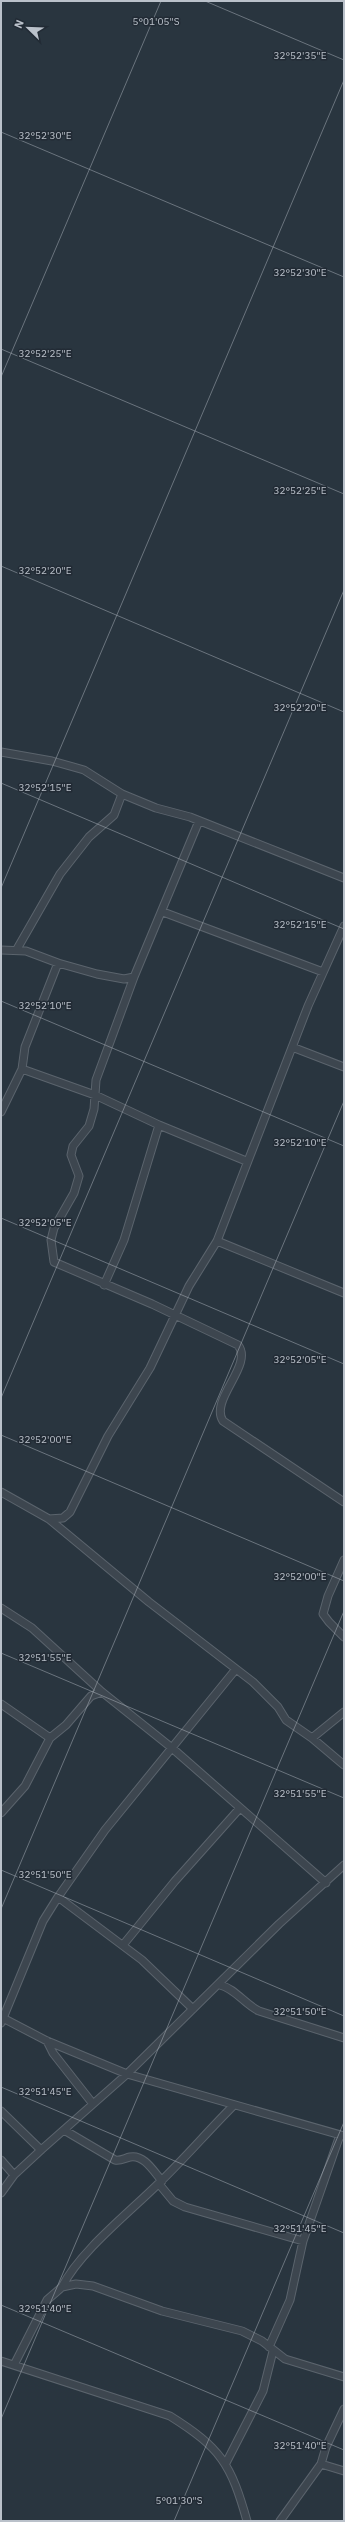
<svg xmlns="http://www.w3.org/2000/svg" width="345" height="2522" font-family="'IBM Plex Sans',sans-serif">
  <rect width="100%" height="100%" fill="#29353f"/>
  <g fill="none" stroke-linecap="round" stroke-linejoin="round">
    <g stroke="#5b646d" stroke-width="9">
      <path id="minor" d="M1 752 52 761 84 770 122 794 156 808 190 817 344 878
        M163 912 323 972
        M17 949 60 874 89 837 114 815 122 794
        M1 950 26 951 58 963 97 974 124 979 134 977 199 821
        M134 977 96 1080 94 1109 89 1126 73 1146 71 1155 79 1176 74 1193 54 1228 51 1240 54 1262 152 1304 238 1345C254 1365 209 1400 223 1421L344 1502
        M292 1047 344 1067
        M22 1069 95 1095 159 1125 246 1161
        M1 1112 22 1069 25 1047 58 963
        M217 1241 344 1293
        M104 1285 124 1240 159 1125
        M1 1492 49 1519 149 1602 253 1682 278 1707 286 1720 312 1738 344 1765
        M49 1519 63 1518 70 1512 108 1436 150 1368 189 1286 217 1241 308 1006 344 926
        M344 1560 328 1596 323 1614 329 1622 344 1637
        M1 1608 32 1628 102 1692 172 1748 326 1883
        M1 1704 50 1738
        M312 1738 344 1712
        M1 1813 25 1786 50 1738 66 1725 91 1696 102 1692
        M58 1897 142 1960 193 2009
        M123 1945 175 1881 240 1808
        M220 1985C236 1989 244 2004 259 2011L344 2038
        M1 2017 47 2041 127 2074 344 2136
        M1 2023 43 1921 58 1897 105 1830 236 1669
        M47 2041 53 2053 93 2104
        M1 2111 41 2150
        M64 2130 115 2160C121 2161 125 2158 130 2157 144 2154 154 2172 162 2181
        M1 2160 14 2175
        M159 2184 173 2201 185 2207 303 2241
        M1 2193 14 2175 41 2150 127 2074 279 1924 344 1865
        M62 2287C80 2251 130 2212 159 2183 185 2158 208 2131 233 2106
        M269 2347 290 2300 303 2241 340 2135
        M1 2361 170 2416C221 2448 231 2464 247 2521
        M14 2365 47 2300 62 2287 76 2284 93 2286 162 2311 242 2331 262 2341 285 2359 344 2377
        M226 2463 263 2391 273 2351
        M321 2464 344 2471
        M280 2521 321 2464 326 2447 344 2409"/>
    </g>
    <use href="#minor" stroke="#3d464f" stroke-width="7"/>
  </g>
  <path fill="none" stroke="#bac1ca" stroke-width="1" stroke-opacity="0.45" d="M205 1 344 60M1 132 344 277M1 349 344 494M1 377 161 1M1 566 344 712M1 783 344 929M1 888 344 80M1 1001 344 1146M1 1218 344 1364M1 1398 344 590M1 1435 344 1581M1 1653 344 1798M1 1870 344 2016M1 1909 344 1101M1 2087 344 2233M1 2305 344 2450M1 2419 344 1611M174 2521 344 2122"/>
  <g font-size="10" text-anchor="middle" fill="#bac1ca" stroke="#222b35" stroke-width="3" stroke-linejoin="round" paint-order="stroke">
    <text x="156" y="25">5°01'05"S</text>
    <text x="300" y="59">32°52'35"E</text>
    <text x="45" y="139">32°52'30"E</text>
    <text x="300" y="276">32°52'30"E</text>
    <text x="45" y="357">32°52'25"E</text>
    <text x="300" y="494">32°52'25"E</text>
    <text x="45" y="574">32°52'20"E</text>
    <text x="300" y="711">32°52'20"E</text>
    <text x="45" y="791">32°52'15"E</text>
    <text x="300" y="928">32°52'15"E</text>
    <text x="45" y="1009">32°52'10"E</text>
    <text x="300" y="1146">32°52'10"E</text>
    <text x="45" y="1226">32°52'05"E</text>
    <text x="300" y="1363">32°52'05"E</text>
    <text x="45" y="1443">32°52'00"E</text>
    <text x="300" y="1580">32°52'00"E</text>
    <text x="45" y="1661">32°51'55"E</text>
    <text x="300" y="1797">32°51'55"E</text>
    <text x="45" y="1878">32°51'50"E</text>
    <text x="300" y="2015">32°51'50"E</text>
    <text x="45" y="2095">32°51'45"E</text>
    <text x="300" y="2232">32°51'45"E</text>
    <text x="45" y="2312">32°51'40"E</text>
    <text x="300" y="2449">32°51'40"E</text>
    <text x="179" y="2504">5°01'30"S</text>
  </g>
  <rect width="345" height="2522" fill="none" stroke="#bac1ca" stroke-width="4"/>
  <g transform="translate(28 28) rotate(293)" stroke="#222b35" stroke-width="3" paint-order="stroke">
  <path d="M0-3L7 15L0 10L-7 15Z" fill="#bac1ca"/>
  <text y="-6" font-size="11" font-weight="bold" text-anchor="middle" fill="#bac1ca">N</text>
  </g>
</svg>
